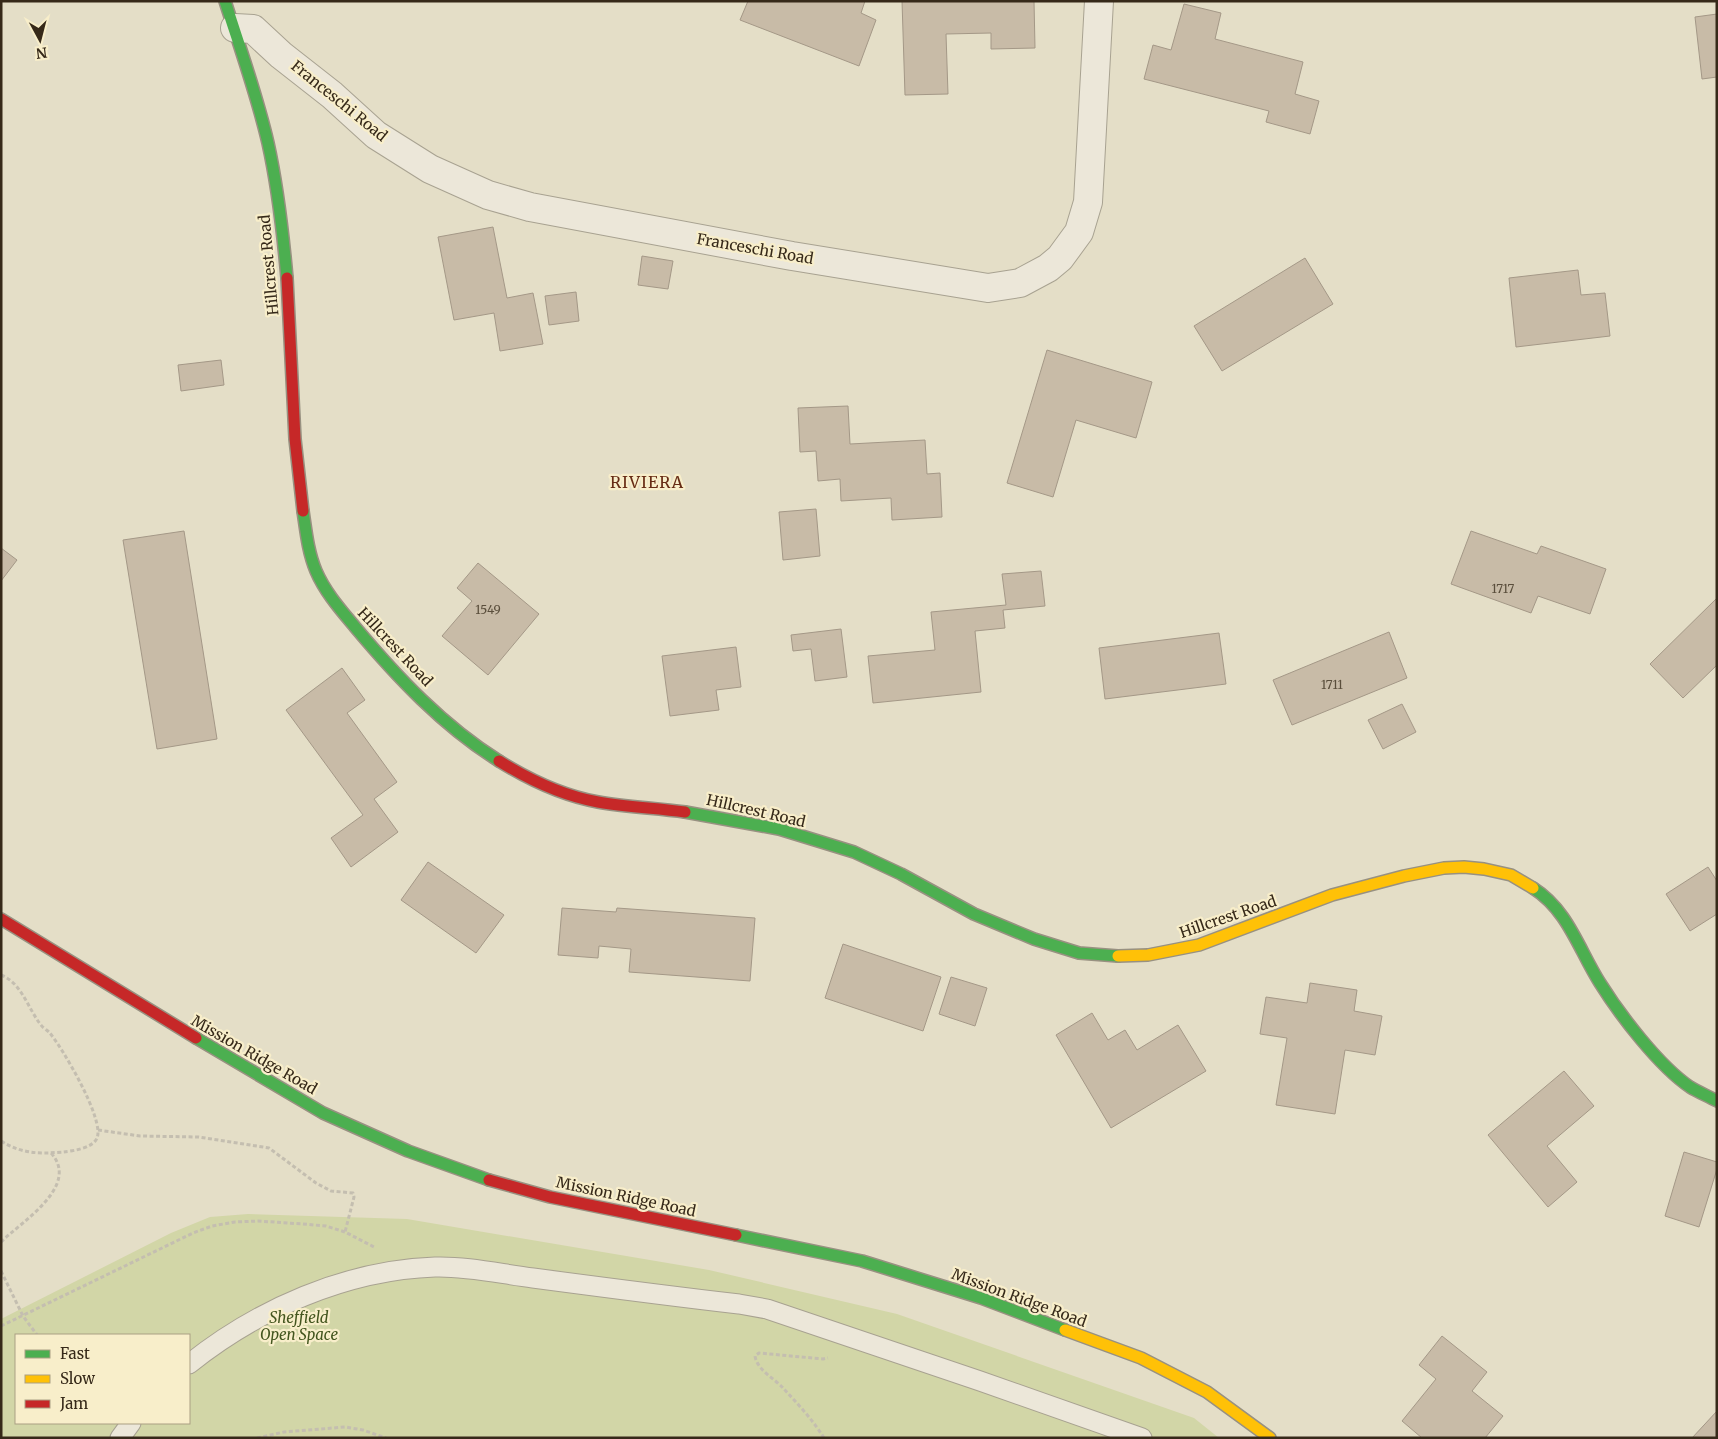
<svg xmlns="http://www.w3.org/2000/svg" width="1718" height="1439" font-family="Merriweather,serif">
  <rect width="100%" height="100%" fill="#e4dec7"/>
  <path fill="#d2d6a7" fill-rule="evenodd" d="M248 1214 407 1219 709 1270 897 1314 1194 1418 1219 1438H1V1319L171 1233 210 1217ZM16 1335H189V1423H16Z"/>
  <path fill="#c8bba7" stroke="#a49887" d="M748 1H865L861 13 876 20 859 66 740 20Z
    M902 1H1034L1035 48 991 49V33L946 34 948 94 905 95Z
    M1184 4 1221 13 1215 39 1303 62 1295 94 1319 101 1310 134 1266 122 1269 111 1144 79 1153 45 1171 50Z
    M1717 14V77L1702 79 1695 17Z
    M493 227 507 298 533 293 543 344 500 351 494 313 454 320 438 237Z
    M642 256 673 261 668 289 638 285Z
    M1305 258 1333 304 1222 371 1194 326Z
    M1578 270 1581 295 1605 293 1610 336 1516 347 1509 278Z
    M576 292 579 321 549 325 545 296Z
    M1047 350 1152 382 1136 438 1076 420 1053 497 1007 483Z
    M221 360 224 385 181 391 178 365Z
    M848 406 850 444 925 440 927 474 940 473 942 517 892 520 891 498 841 501 840 479 818 481 816 451 800 452 798 408Z
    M816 509 820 556 783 560 779 512Z
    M184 531 217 739 157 749 123 540Z
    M1471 531 1537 554 1541 546 1606 569 1590 614 1538 596 1531 613 1451 584Z
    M1 548 17 560 1 581Z
    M478 563 539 614 488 675 442 636 472 601 457 588Z
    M1041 571 1045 606 1003 610 1005 628 975 631 981 692 873 703 868 656 935 650 931 612 1006 605 1002 574Z
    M1717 598V665L1683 698 1650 664Z
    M841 629 847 677 815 681 811 649 793 651 791 635Z
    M1389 632 1407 678 1292 725 1273 680Z
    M1219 633 1226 684 1105 699 1099 648Z
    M736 647 741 687 716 690 719 710 670 716 662 656Z
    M342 668 365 700 347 713 397 782 374 799 398 832 351 867 331 838 363 815 286 710Z
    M1402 704 1416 732 1383 749 1368 720Z
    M428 862 504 915 476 953 401 900Z
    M1708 867 1717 881V914L1690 931 1666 894Z
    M562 908 616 912 617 908 755 918 750 981 629 972 631 949 599 946 598 958 558 955Z
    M843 944 941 977 923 1031 825 998Z
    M951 977 987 988 975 1026 939 1014Z
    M1310 983 1357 990 1354 1011 1382 1016 1375 1055 1345 1050 1335 1114 1276 1105 1287 1038 1260 1034 1266 997 1307 1003Z
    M1092 1013 1108 1040 1125 1030 1137 1050 1178 1025 1206 1071 1111 1128 1056 1035Z
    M1564 1071 1594 1106 1547 1146 1577 1182 1548 1207 1488 1135Z
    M1684 1152 1717 1162V1169L1699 1227 1665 1216Z
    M1442 1336 1487 1372 1472 1391 1503 1416 1485 1438H1422L1402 1421 1436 1379 1419 1365Z
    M1717 1411V1438H1692Z"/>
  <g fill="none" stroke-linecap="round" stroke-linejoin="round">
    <g stroke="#a8a291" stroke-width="21">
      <path id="lane" d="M189 1364C258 1309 346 1270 435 1267 467 1266 501 1274 533 1278 601 1287 670 1296 739 1304L767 1309 980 1381 1142 1438
        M120 1438 131 1423"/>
    </g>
    <g stroke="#a8a291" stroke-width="30">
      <path id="street" d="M235 28 253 29 281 55 332 95 376 135 430 169 488 195 530 207 792 256 988 288 1020 283 1048 268 1060 258 1079 232 1088 202 1099 1"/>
    </g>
    <g stroke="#989181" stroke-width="14">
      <path id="fast" d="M225 1C240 48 257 95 268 143 278 188 283 233 287 278
        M303 511C306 531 308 552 316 571 325 592 340 609 355 627 397 677 443 726 499 761
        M685 812 779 829 854 852 901 874 974 914 1034 939 1079 953 1118 956
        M1533 888C1568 910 1579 950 1600 983 1620 1015 1659 1066 1690 1087 1698 1092 1708 1096 1717 1101
        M196 1038 323 1113 408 1151 489 1180
        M736 1235 862 1261 981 1298 1065 1330"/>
    </g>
    <g stroke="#989181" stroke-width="14">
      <path id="slow" d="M1118 956 1148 955 1199 945 1332 895 1404 876 1444 868 1464 867 1484 869 1511 875 1533 888
        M1065 1330 1141 1358 1207 1392 1270 1438"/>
    </g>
    <g stroke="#989181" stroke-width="14">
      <path id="jam" d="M287 278 295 439 303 511
        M499 761C528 779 564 796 598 802 626 807 656 808 685 812
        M1 919 196 1038
        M489 1180 550 1197 736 1235"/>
    </g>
    <path stroke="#c4beb0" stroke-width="3" stroke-dasharray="4 2.5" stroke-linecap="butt" d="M1 975C22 983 28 1009 41 1025 43 1028 47 1030 49 1032 62 1047 105 1120 97 1138 93 1148 73 1151 63 1152 39 1154 22 1154 1 1141
      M98 1130 140 1136 199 1137 269 1148 316 1183 331 1191 353 1193 354 1197 345 1232
      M1 1242C21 1222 81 1186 51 1153
      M1 1271 23 1316 37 1335
      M1 1326 193 1233 212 1226 235 1222 258 1221 303 1224 326 1226 345 1232 376 1248
      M257 1438 284 1432 345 1427 363 1430 386 1438
      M824 1438C813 1420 797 1403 783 1388 774 1378 757 1370 755 1356L759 1353 823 1359 828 1358"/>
    <use href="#lane" stroke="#ece7d9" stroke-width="19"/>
    <use href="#street" stroke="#ece7d9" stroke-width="28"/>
    <use href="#fast" stroke="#4caf50" stroke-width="11"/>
    <use href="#slow" stroke="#ffc107" stroke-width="11"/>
    <use href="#jam" stroke="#c62828" stroke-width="11"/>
  </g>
  <g text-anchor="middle" stroke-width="4.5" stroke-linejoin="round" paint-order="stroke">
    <g font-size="12" fill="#5a4e3c">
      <text x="1503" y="593">1717</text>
      <text x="488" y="614">1549</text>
      <text x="1332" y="689">1711</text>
    </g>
    <g font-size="15" fill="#362919" stroke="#f8eeca">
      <text transform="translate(339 101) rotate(39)" y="5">Franceschi Road</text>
      <text transform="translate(755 249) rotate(10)" y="5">Franceschi Road</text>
      <text transform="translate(269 265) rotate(-95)" y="5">Hillcrest Road</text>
      <text transform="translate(395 647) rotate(47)" y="5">Hillcrest Road</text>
      <text transform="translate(756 811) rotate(13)" y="5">Hillcrest Road</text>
      <text transform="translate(1228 917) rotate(-19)" y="5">Hillcrest Road</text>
      <text transform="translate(254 1055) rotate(30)" y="5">Mission Ridge Road</text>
      <text transform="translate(626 1197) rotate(12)" y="5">Mission Ridge Road</text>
      <text transform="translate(1019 1298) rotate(20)" y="5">Mission Ridge Road</text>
    </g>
    <g font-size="15" font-style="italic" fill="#43551e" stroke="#f8eeca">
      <text x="299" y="1323">Sheffield<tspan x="299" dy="17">Open Space</tspan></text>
    </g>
    <g font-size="16" letter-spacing="1" fill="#672c15" stroke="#f8eeca">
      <text x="647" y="488">RIVIERA</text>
    </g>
  </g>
  <rect width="1718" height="1439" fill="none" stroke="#362919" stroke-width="5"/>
  <rect x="15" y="1334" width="175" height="90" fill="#f8eeca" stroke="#aa9f83"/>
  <rect x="25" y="1350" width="25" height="8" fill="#4caf50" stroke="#aa9f83"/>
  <text x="60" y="1359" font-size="15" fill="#362919">Fast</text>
  <rect x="25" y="1375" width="25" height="8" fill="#ffc107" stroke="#aa9f83"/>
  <text x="60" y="1384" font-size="15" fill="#362919">Slow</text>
  <rect x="25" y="1400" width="25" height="8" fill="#c62828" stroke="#aa9f83"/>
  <text x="60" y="1409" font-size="15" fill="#362919">Jam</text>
  <g transform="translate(40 40) rotate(173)" stroke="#f8eeca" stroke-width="4" paint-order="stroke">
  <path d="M0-4L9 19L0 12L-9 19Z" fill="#362919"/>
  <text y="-8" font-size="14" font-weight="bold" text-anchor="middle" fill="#362919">N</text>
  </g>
</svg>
